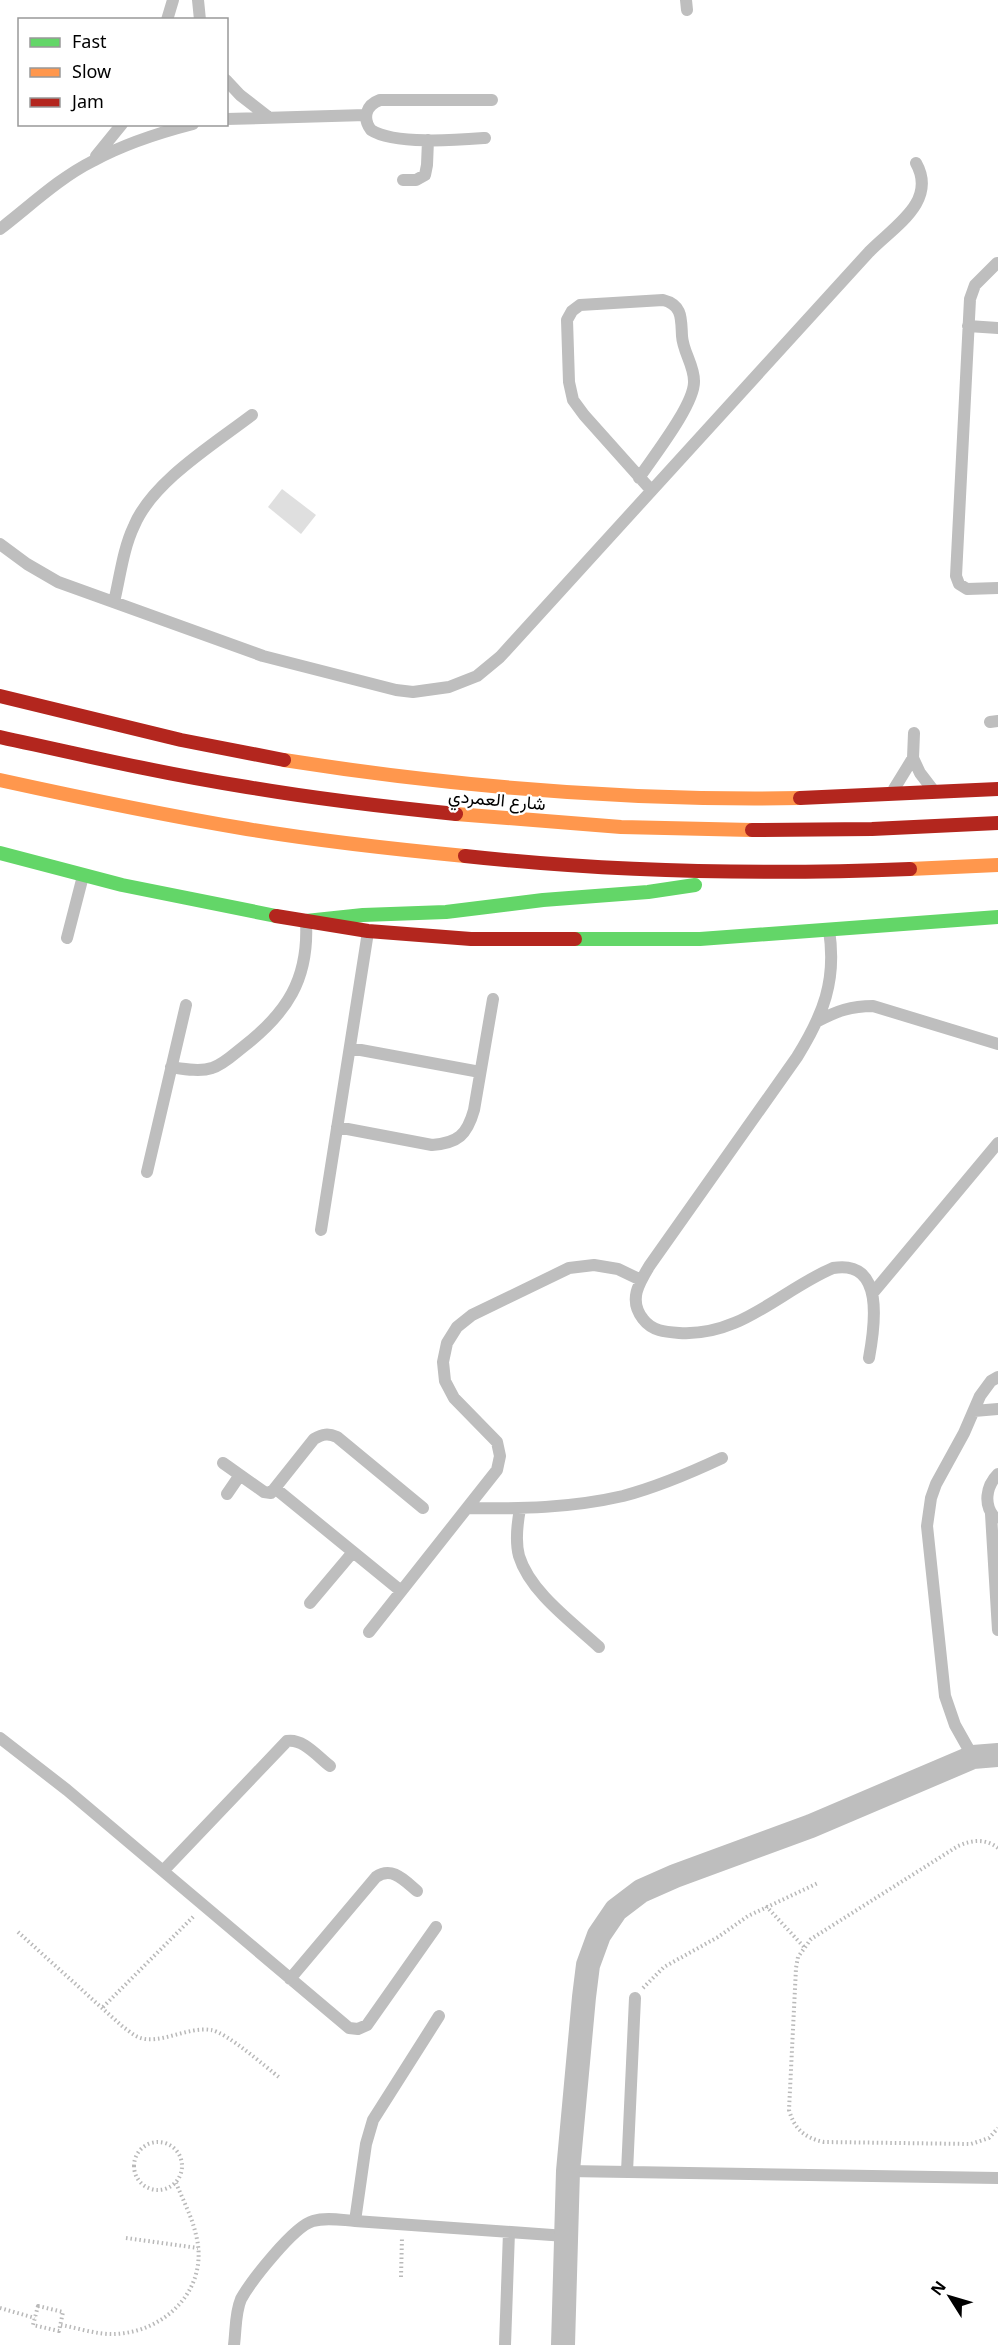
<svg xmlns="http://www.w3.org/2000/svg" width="998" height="2345" font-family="'Noto Sans',Vazirmatn,sans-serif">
  <rect width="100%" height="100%" fill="#fff"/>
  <path fill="#dfdfdf" d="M282 489 316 515 301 534 268 507Z"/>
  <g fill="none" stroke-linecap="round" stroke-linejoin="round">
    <path stroke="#b9b9b9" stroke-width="4" stroke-dasharray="1.5 3" stroke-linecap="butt" d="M998 1848C985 1838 972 1840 958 1846L811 1939 798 1957 796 1968 789 2110C794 2128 804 2138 824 2142L971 2144 989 2138 998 2128
      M766 1906 804 1947
      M18 1932 123 2027C128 2030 133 2035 138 2037 158 2046 188 2026 211 2030 226 2032 266 2067 280 2078
      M643 1988 664 1967 718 1937 748 1916 818 1883
      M103 2007 195 1915
      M134 2166a24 24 0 1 1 48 0a24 24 0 1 1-48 0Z
      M126 2238 198 2248
      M401 2277 402 2237
      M38 2306 63 2312 59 2331 33 2325Z
      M0 2308 35 2318
      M61 2325C78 2328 98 2335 115 2334 166 2332 210 2288 196 2235 192 2217 183 2200 176 2183"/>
    <path stroke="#bebebe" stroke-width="12" d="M198 0 200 20
      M686 0 687 10
      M167 20 173 0
      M226 80 240 95 267 116
      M226 119 366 115
      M485 138C458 140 394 145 371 130 362 118 366 105 380 100H492
      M96 156 122 124
      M403 180H416L425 175 427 165 428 140
      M0 229C30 206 59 178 93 161 124 144 158 133 193 124
      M997 263 975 285 970 299 956 576 959 584 967 589 998 588
      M968 326 998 328
      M639 478C653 457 695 404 694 381 694 365 683 352 682 336 681 319 683 305 663 300L580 305 572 311 567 320 569 382 573 400 584 415 651 490
      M0 544 27 564 58 582 263 656 396 690 413 692 449 687 477 676 500 657 869 252C893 227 938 202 916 163
      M114 602C120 577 123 549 134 526 152 482 214 444 252 415
      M990 722 998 721
      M913 758 920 773 933 790
      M894 789 913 758 914 733
      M829 930C837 981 823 1015 797 1057L650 1265C639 1283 628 1300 643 1319 652 1331 665 1332 679 1333 741 1337 781 1290 833 1268 885 1259 875 1325 869 1358
      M67 938 83 876
      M818 1021C837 1011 851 1006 873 1006L998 1044
      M350 1048 480 1072
      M171 1067C184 1069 200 1072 212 1068 223 1065 234 1054 243 1047 287 1013 309 979 306 922
      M337 1127 432 1145C458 1143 467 1135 474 1110L493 999
      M147 1172 186 1005
      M321 1230 368 932
      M872 1294 998 1143
      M974 1411 998 1409
      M223 1463 264 1492 271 1493 314 1439C323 1434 328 1433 337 1437L423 1508
      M276 1489 401 1591
      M227 1494 240 1475
      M467 1508C520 1509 571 1508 623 1496 657 1487 690 1473 722 1458
      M520 1509C517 1525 515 1541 519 1556 530 1592 572 1622 599 1647
      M991 1514 998 1630
      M995 1518C983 1505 986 1486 998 1474
      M310 1603 353 1552
      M369 1632 497 1470 500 1456 497 1442 454 1398 445 1381 443 1362 447 1343 457 1327 472 1315 569 1268 594 1265 618 1269 641 1280
      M0 1738 67 1790 349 2028 358 2029 367 2025 436 1927
      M973 1757 955 1725 945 1696 927 1526 931 1498 936 1484 964 1433 980 1396 991 1381 998 1377
      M163 1871 287 1741C303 1738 318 1757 330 1766
      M290 1979 376 1877C392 1866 404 1880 417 1891
      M568 2171 998 2178
      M627 2172 635 1998
      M355 2221 366 2144 373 2120 439 2016
      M234 2345C236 2330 235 2313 241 2299 251 2281 294 2226 313 2221 326 2217 341 2220 355 2221L566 2236
      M505 2345 509 2232"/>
    <path stroke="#bebebe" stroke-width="24" d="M563 2345 568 2171 584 1997 588 1965 599 1935 616 1910 641 1891 675 1876 811 1826 973 1757 998 1755"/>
    <path stroke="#63d668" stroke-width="14" d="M0 853 122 885 276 916
      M306 921 363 915 446 912 543 900 648 892 695 885
      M575 939H700L998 917"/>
    <path stroke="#ff974d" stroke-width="14" d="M284 760C456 787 627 801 800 798
      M0 780C82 798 164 815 247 829 319 841 392 849 465 856
      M456 814 621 827 752 830
      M910 869 998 865"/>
    <path stroke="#b3261e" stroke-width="14" d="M0 696 181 740 284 760
      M0 737C82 755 164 774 247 787 317 799 386 807 456 814
      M800 798 998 789
      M752 830 872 829 998 823
      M465 856C612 872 762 875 910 869
      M276 916 368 931 471 939H575"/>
  </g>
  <g text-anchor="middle" stroke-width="4.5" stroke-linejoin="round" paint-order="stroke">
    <g font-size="18" fill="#000" stroke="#fff">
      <text transform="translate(497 800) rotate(5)" y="6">شارع العمردي</text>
    </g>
  </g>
  <rect x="18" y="18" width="210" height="108" fill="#ffffff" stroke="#999999" stroke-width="1.5"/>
  <rect x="30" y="38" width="30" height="9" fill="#63d668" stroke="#999999" stroke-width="1.5"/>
  <text x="72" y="48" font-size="18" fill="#000000">Fast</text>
  <rect x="30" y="68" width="30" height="9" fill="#ff974d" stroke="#999999" stroke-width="1.5"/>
  <text x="72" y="78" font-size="18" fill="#000000">Slow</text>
  <rect x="30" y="98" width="30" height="9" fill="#b3261e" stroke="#999999" stroke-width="1.5"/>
  <text x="72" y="108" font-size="18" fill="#000000">Jam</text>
  <g transform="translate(950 2297) rotate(307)" stroke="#ffffff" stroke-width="4.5" paint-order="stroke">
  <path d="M0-4.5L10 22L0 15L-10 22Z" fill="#000000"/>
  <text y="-9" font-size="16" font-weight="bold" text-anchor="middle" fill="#000000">N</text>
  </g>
</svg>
